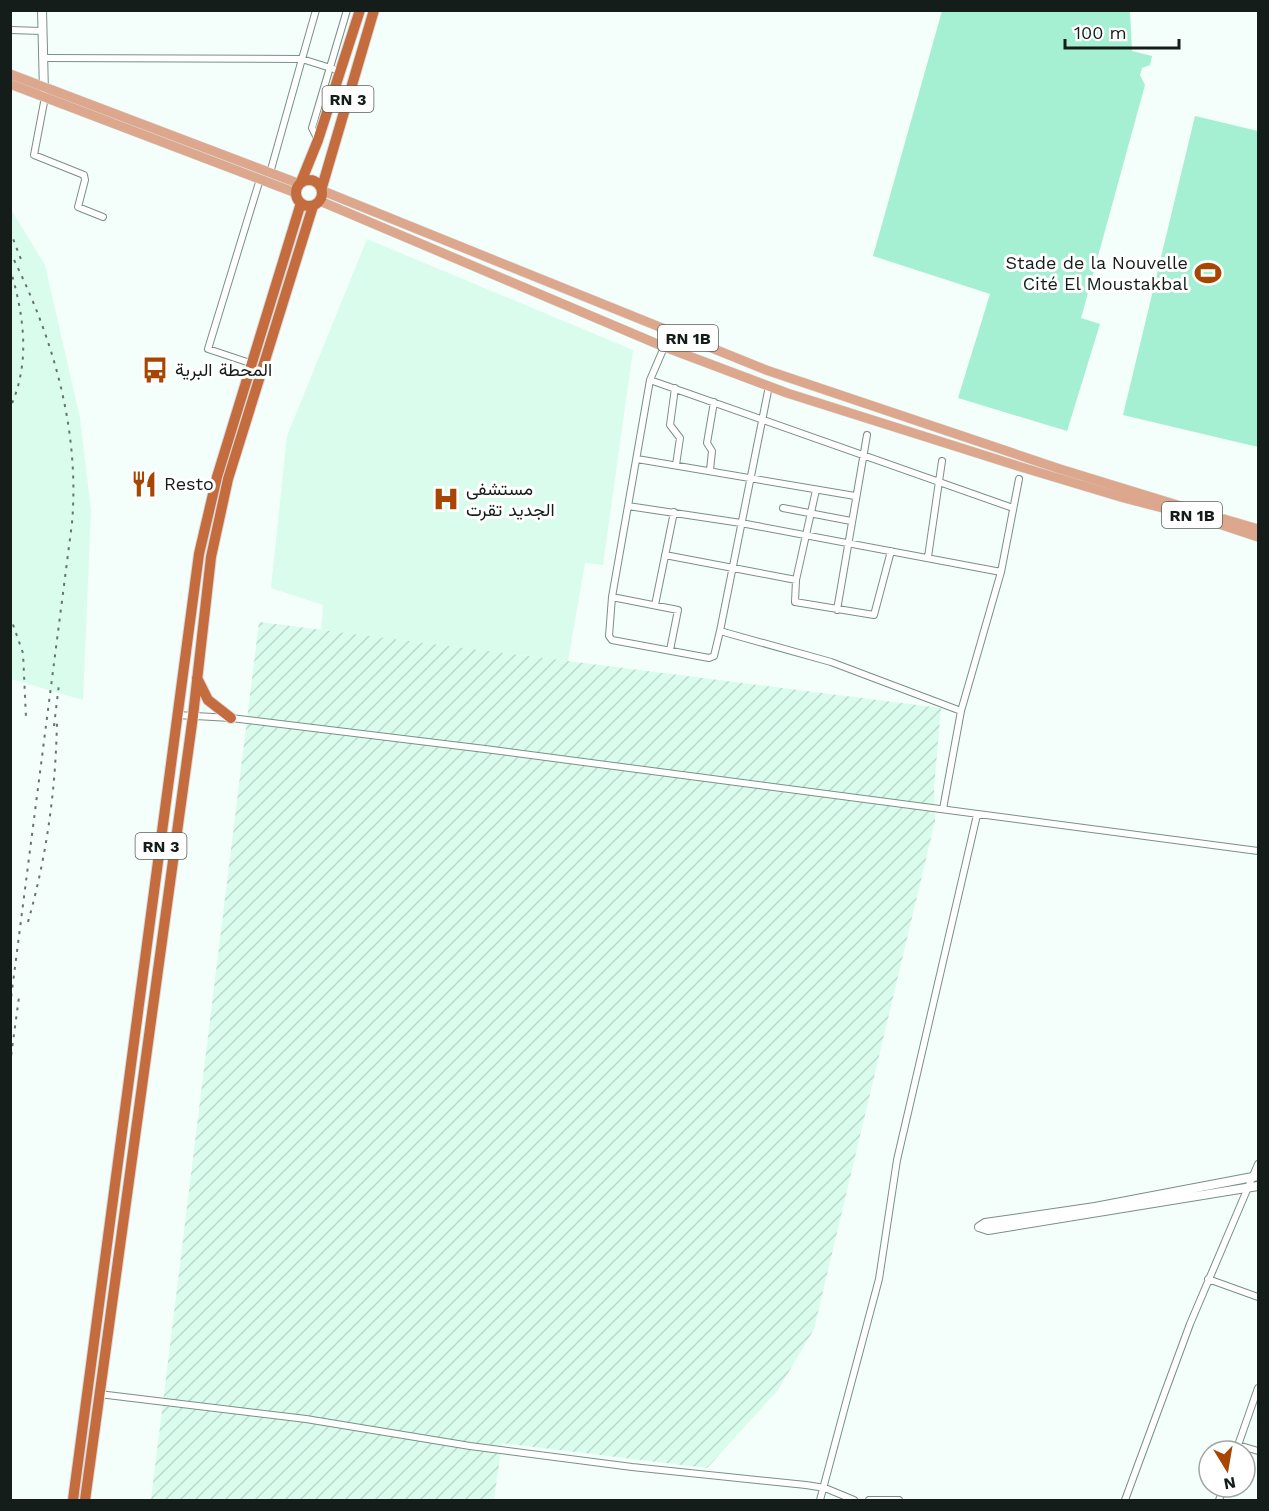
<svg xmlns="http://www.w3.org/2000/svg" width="1269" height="1511" font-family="'Work Sans',Vazirmatn,sans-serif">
  <defs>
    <pattern id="industrial-furrows" width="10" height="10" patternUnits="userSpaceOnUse" patternTransform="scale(1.5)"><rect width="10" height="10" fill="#dafced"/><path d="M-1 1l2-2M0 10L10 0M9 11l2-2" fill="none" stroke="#bad8cb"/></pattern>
  </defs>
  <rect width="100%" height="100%" fill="#f4fefa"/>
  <path fill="#dafced" d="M10 208 45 265 80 418 91 510 83 700 11 679Z
    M367 239 633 350 603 565 585 563 568 661 321 630 323 605 271 588 287 436Z"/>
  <path fill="url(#industrial-furrows)" d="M259 622 941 708 934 788 935 821 814 1329 778 1390 707 1468 502 1443 494 1500H151Z"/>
  <path fill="#a5efd2" d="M942 11H1130L1132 51 1152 56 1150 65 1142 68 1140 75 1145 85 1081 318 1100 324 1067 431 958 398 990 294 873 256Z
    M1195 116 1258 131V447L1123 415Z"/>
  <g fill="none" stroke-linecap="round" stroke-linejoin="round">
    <g stroke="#799086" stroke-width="8">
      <path id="street" d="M10 30 42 31
        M43 58 302 59 316 10
        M45 97 34 155 84 175 85 180 78 207 103 217
        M318 140 312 128 347 10
        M270 173 302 59 340 71
        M671 331 650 380 628 506 741 523 1001 572 1019 479
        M253 364 208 349 260 179
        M650 380 1013 508
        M769 386 720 631 831 662 961 711
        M675 388 670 425 680 438 676 465
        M637 459 855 496
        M710 470 712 451 707 443 714 402
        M816 490 796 580 795 602 874 615 891 551
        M628 506 612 597 609 636 612 640 709 658 714 656 720 631
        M783 508 851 521
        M665 555 796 580
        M928 557 942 461
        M612 597 678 610 670 650
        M655 605 674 512
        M837 610 867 435
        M177 715 231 718 485 749 1258 851
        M943 809 961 711 1001 572
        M1208 1279 1258 1297
        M99 1394 306 1419 470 1446 632 1467 806 1485 825 1488 854 1500
        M1238 1445 1258 1451
        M1236 1451 1258 1388
        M820 1500 879 1279 897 1160 977 815
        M869 1500H899
        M1125 1500 1190 1324 1258 1164
        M1219 1500 1224 1487"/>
    </g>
    <g stroke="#799086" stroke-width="10">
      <path id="secondary" d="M42 10 44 93
        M979 1227 985 1223 1095 1207 1258 1176
        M979 1227 988 1230 1258 1186"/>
    </g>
    <g stroke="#d9dbda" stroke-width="10">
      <path id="primary" d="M10 74 300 184
        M10 84 296 193
        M323 191 766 370 1060 469 1187 508
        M320 201 662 346 787 393 1021 467 1124 498 1198 517 1258 537
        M1224 519 1258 529"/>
    </g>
    <g stroke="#d9dbda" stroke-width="12">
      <path id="highway" d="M296 193a13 13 0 1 1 26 0a13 13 0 1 1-26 0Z
        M301 182 318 140 360 10
        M322 187 374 10
        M197 678 208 700 231 718
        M73 1500 199 554 217 477 301 203
        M85 1500 193 716 211 557 228 479 313 206"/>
    </g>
    <use href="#street" stroke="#fff" stroke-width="6"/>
    <use href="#secondary" stroke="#fff" stroke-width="8"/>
    <use href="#primary" stroke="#dca78c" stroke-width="9"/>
    <use href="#highway" stroke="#c56c3f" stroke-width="10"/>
    <path stroke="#69726e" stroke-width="2" stroke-dasharray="3 6" stroke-linecap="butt" d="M10 231 22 262
      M10 252C53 336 80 430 72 523L10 1006
      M10 268C24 316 31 362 10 408
      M10 616 23 653 26 718
      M54 726 59 684
      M28 922C47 855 56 788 57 719
      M10 1064 19 997"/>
  </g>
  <defs>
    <g id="stadium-bare" transform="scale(2.07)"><path d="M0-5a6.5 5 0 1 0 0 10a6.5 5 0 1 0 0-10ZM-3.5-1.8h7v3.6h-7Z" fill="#a74501" stroke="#fff" stroke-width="2.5" paint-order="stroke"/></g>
    <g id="bus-bare" transform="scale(2.07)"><path d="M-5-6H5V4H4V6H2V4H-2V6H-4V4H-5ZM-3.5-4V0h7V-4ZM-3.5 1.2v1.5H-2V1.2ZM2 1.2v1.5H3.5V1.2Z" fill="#a74501" stroke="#fff" stroke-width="2.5" paint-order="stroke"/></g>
    <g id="restaurant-bare" transform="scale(2.07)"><path d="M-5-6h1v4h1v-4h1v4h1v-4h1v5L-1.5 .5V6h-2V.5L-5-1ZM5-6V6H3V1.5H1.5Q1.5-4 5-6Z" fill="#a74501" stroke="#fff" stroke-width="2.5" paint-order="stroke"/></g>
    <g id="hospital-bare" transform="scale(2.07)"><path d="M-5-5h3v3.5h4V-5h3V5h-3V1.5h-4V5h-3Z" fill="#a74501" stroke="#fff" stroke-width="2.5" paint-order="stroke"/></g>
  </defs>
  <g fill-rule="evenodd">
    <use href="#stadium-bare" x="1208" y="273"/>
    <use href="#bus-bare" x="155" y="370"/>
    <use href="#restaurant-bare" x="144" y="484"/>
    <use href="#hospital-bare" x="446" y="499"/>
  </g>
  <g text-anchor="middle" stroke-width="6" stroke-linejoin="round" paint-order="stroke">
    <g fill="#fff" stroke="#5a615e" stroke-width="1.5">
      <rect x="322.5" y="86" width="51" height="26" rx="4.5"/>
      <rect x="658" y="325" width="60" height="26" rx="4.5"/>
      <rect x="1162" y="502" width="60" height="26" rx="4.5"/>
      <rect x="135.5" y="833" width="51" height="26" rx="4.5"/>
    </g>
    <g font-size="16" font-weight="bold" fill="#141d19">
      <text x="348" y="105">RN 3</text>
      <text x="688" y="344">RN 1B</text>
      <text x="1192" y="521">RN 1B</text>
      <text x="161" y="852">RN 3</text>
    </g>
    <g font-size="18" fill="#141d19" stroke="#fff" text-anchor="start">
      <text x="1188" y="269" text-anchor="end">Stade de la Nouvelle<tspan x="1188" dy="21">Cité El Moustakbal</tspan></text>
      <text x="175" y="376">المحطة البرية</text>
      <text x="164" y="490">Resto</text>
      <text x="466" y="495">مستشفى<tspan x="466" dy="21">الجديد تقرت</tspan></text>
    </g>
  </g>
  <rect width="1269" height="1511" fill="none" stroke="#141d19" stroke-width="24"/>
  <g transform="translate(1227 1469) rotate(169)"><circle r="28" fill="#ffffff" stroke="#a1a5a3" stroke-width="1.5"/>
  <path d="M0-4.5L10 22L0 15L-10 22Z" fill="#a74501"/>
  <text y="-9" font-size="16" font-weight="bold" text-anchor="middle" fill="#141d19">N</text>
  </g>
  <path d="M1065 39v9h114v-9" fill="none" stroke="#141d19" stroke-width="3"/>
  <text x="1074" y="39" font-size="18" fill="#141d19" stroke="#ffffff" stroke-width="4.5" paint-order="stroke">100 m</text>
</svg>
